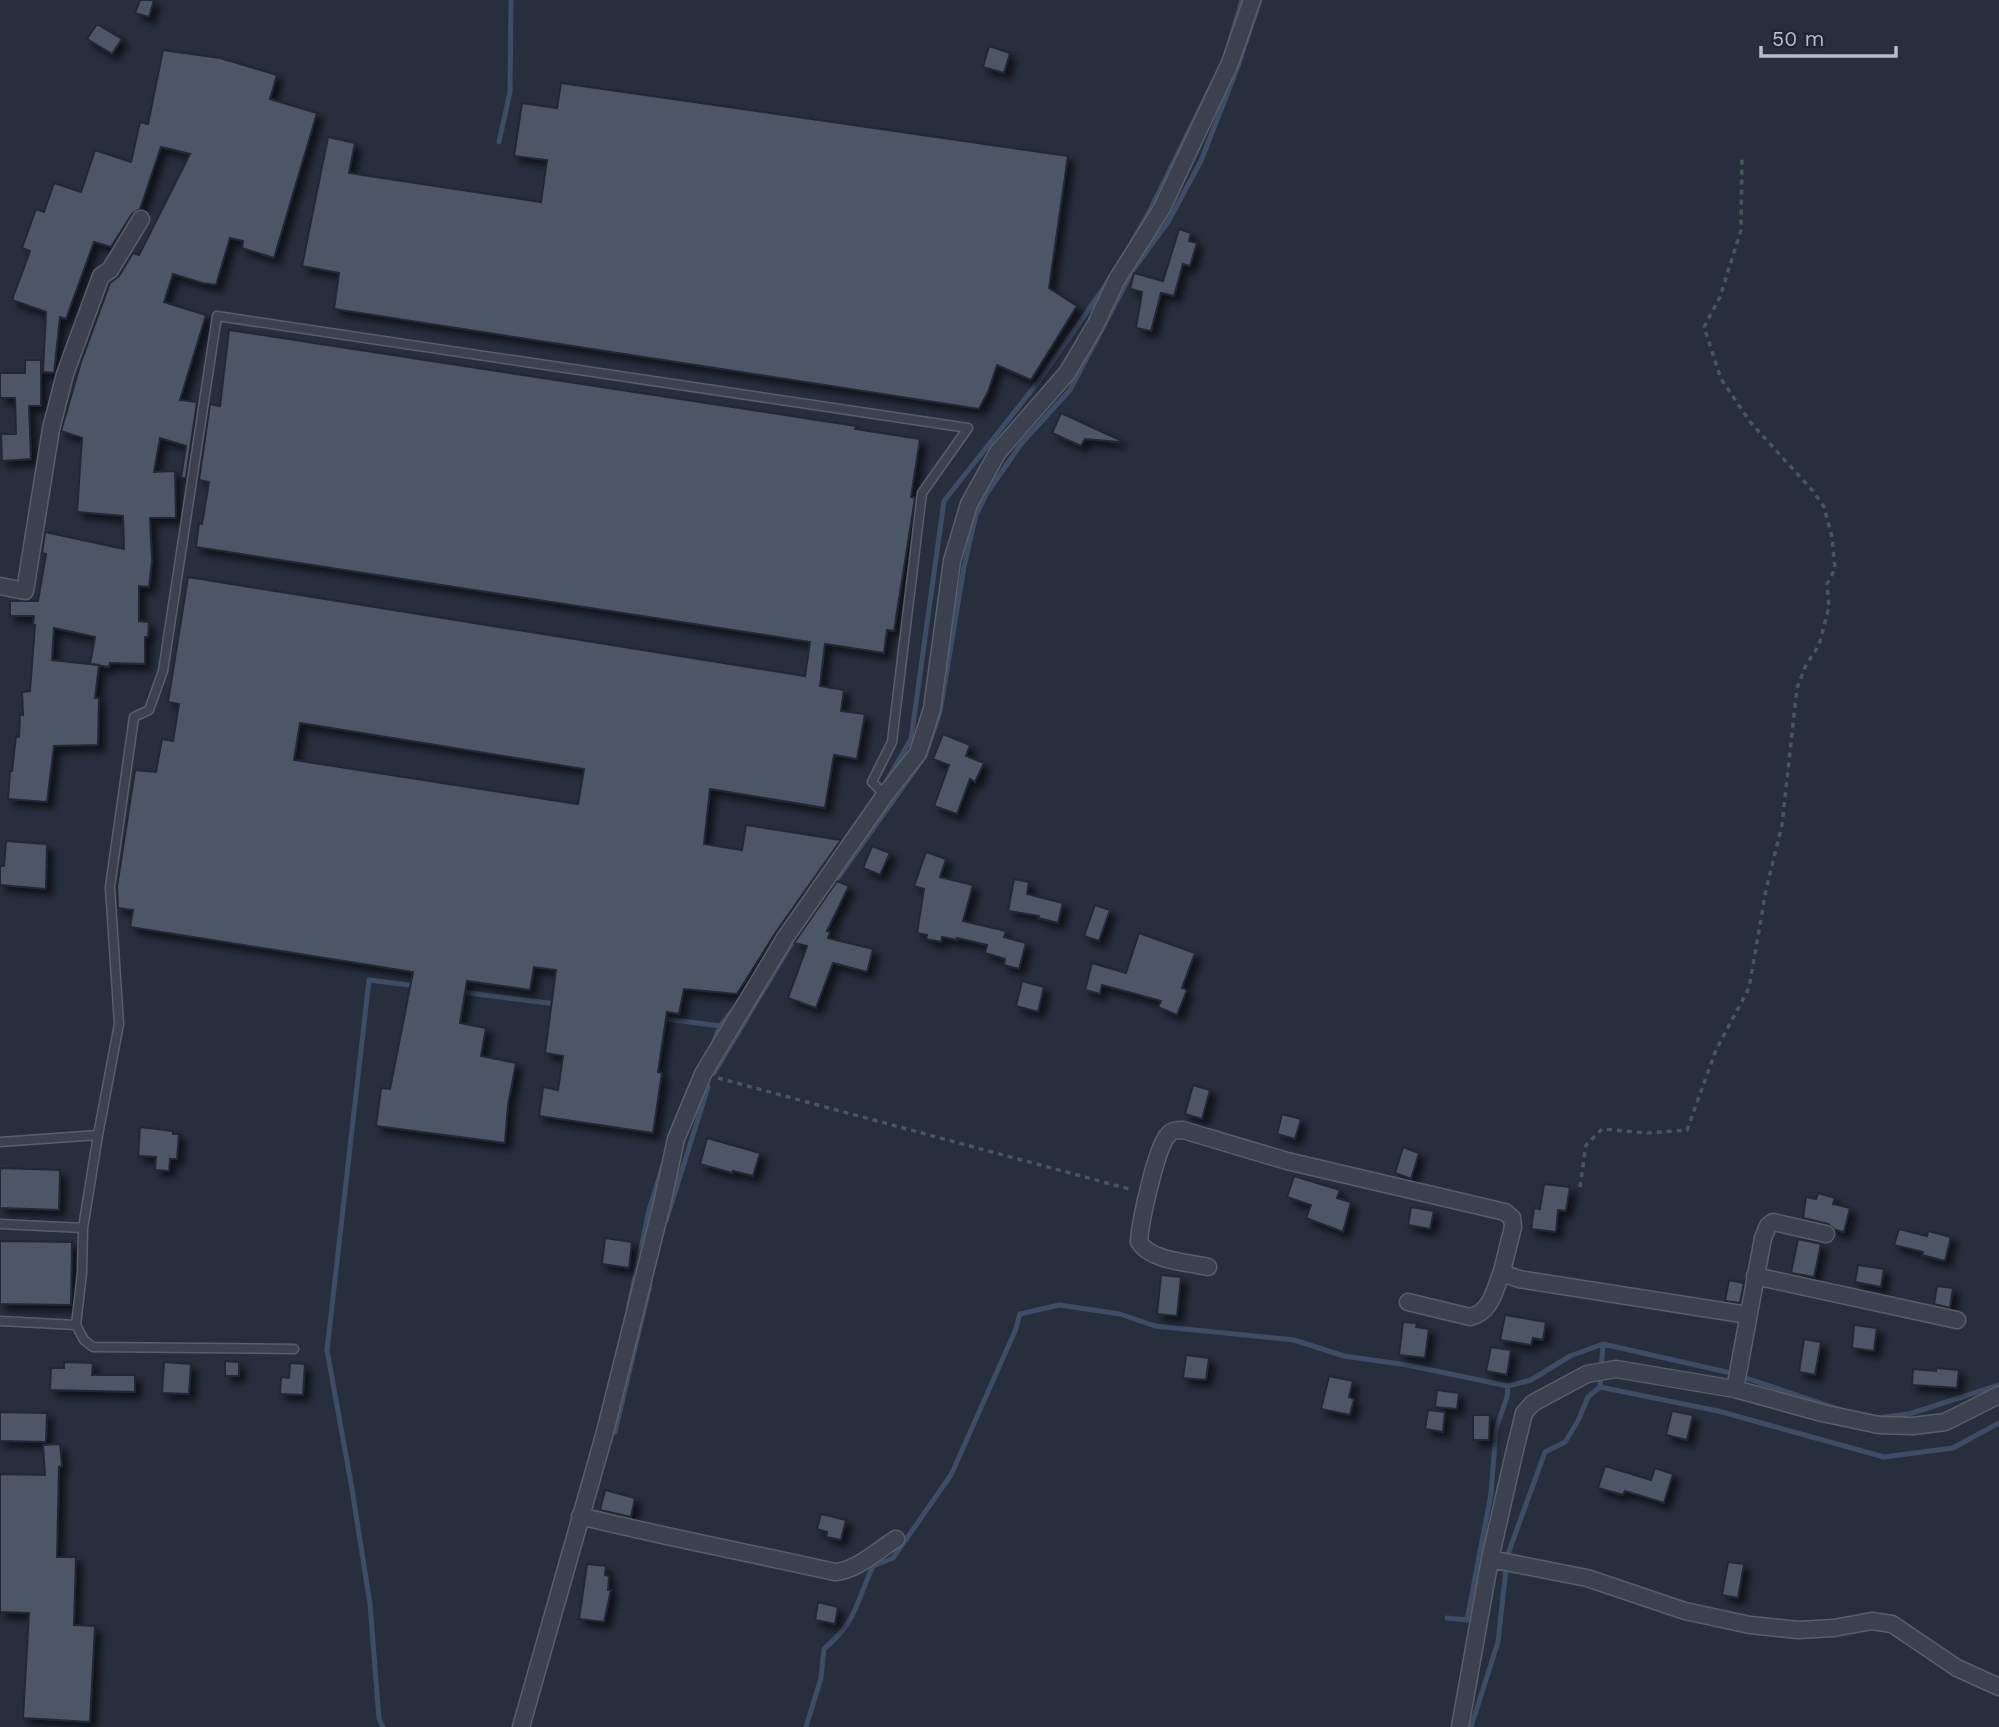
<svg xmlns="http://www.w3.org/2000/svg" width="1999" height="1727" font-family="'Work Sans',sans-serif">
  <defs>
    <filter id="shadow"><feDropShadow dx="6" dy="6" stdDeviation="3.5" flood-color="#0009"/></filter>
  </defs>
  <rect width="100%" height="100%" fill="#272f3e"/>
  <g fill="none" stroke-linecap="round" stroke-linejoin="round">
    <path stroke="#3e4c65" stroke-width="5" d="M1229 44 1242 0
      M499 142 510 92 511 0
      M1132 242 1148 214 1213 82
      M885 784 911 739 944 501 1039 381 1107 283
      M461 992 556 1004
      M659 1018 720 1026
      M712 1046 720 1026 735 1007
      M714 1073 793 941 925 756 940 712 964 567 976 515 987 493 1021 444 1070 390 1133 270 1168 222 1201 161 1238 66 1260 0
      M666 1221 708 1087
      M629 1305 649 1210 664 1162
      M1746 1378 1841 1410
      M1600 1387 1718 1411 1884 1457 1953 1448 1999 1423
      M1877 1418 1909 1414 1999 1385
      M615 1432 650 1285
      M1508 1554 1545 1452 1565 1442 1578 1421 1588 1397 1600 1387 1603 1344
      M1447 1618 1467 1620 1491 1494 1496 1429 1507 1397 1508 1386
      M383 1727 379 1719 370 1604 352 1489 327 1350 369 980 417 986
      M806 1727 821 1678 824 1649C857 1621 856 1603 873 1566L893 1558 951 1475 1015 1331 1020 1314 1059 1305 1120 1314 1155 1326 1294 1340 1344 1356 1407 1365 1508 1386 1531 1380 1570 1356 1603 1344 1731 1373
      M1471 1727 1498 1642 1506 1569"/>
  </g>
  <path fill="#4d5666" stroke="#212835" stroke-width="2" fill-rule="evenodd" filter="url(#shadow)" d="M140 0H154L149 17 135 13Z
    M97 24 122 39 112 54 87 39Z
    M989 46 1010 53 1004 73 983 67Z
    M163 50 220 58 277 75 270 99 317 113 274 258 242 248 243 241 230 238 216 285 202 283 173 274 164 302 206 315 180 400 197 402 186 478H181L186 446 160 438 154 472 175 471 176 518H150L152 561 149 587 139 586V621L149 622 148 637H145V664L110 663 109 667 90 664 95 637 54 628 52 660 99 665 95 698H99L98 745 54 746 47 802 8 799 10 771H12L16 736 19 737 20 714 23 715 22 692 30 691 35 625H33L34 616H10V601H38L46 554 42 553 45 532 124 549 123 516 77 512 82 438 61 431 81 362 110 283 119 276 133 253 139 255 190 154 161 147 140 209 132 214 111 247 94 242 66 319 60 317 54 373 43 372 46 312 12 300 30 251 22 248 36 209 44 212 54 183 81 192 95 150 131 162 140 122 148 124Z
    M561 83 1068 156 1049 288 1077 306 1031 380 997 365 988 392 979 409 334 309 339 273 302 266 328 137 355 143 349 173 541 202 547 160 514 156 522 103 557 108Z
    M1179 229 1191 233 1189 241 1197 243 1190 266 1183 264 1174 296 1161 293 1151 331 1136 328 1142 292 1130 289 1134 273 1163 281Z
    M229 330 856 426 855 429 920 439 911 497 915 498 894 631 887 630 884 653 825 644 820 686 844 690 841 711 865 714 857 759 834 755 825 808 710 789 704 844 742 850 746 825 841 840 776 932 737 994 684 989 679 1014 667 1012 658 1072 662 1073 653 1133 539 1116 543 1087 558 1090 563 1056 545 1053 556 970 534 967 530 990 467 981 460 1023 486 1028 481 1056 516 1063 508 1105 505 1143 376 1126 381 1088 390 1089 413 972 130 927 133 910 118 908 117 887 135 770 156 772 162 739 173 741 179 704 168 702 188 577 805 676 810 642 196 547 199 523 202 524 209 482 199 480 210 404 220 406ZM300 723 584 769 578 804 294 760Z
    M25 360H41V406H29L31 459 2 461 1 434H16L15 398H0V373H25Z
    M1061 413 1120 440 1119 442 1085 439 1081 446 1052 433Z
    M943 734 970 745 966 756 984 763 975 782 970 779 957 814 934 806 949 765 933 759Z
    M6 841 47 844 46 889 0 885V866H4Z
    M872 846 890 853 880 875 863 868Z
    M926 852 946 859 940 877 973 885 963 921 1006 931 1004 937 1026 943 1019 969 1004 965 1005 959 985 953 987 945 957 938V940L942 937 941 942 926 939 927 935 917 933 924 889 914 886Z
    M1014 879 1029 882 1027 894 1063 903 1058 923 1038 918 1039 916 1008 911Z
    M837 881 849 886 827 931 830 932 828 938 873 949 867 972 833 963 816 1008 788 998 807 946 794 943Z
    M1095 905 1110 910 1099 941 1084 936Z
    M1139 933 1195 953 1182 988 1187 990 1177 1015 1158 1007 1161 1001 1102 985 1100 994 1085 990 1092 963 1126 973Z
    M1022 981 1044 987 1038 1012 1016 1006Z
    M1193 1085 1210 1090 1202 1119 1185 1114Z
    M1282 1114 1301 1119 1295 1139 1277 1134Z
    M140 1127 173 1131V1134H179L177 1159H170L169 1171 155 1170 156 1157 138 1156Z
    M707 1138 760 1153 753 1176 733 1171 732 1173 700 1164Z
    M1403 1147 1419 1153 1411 1179 1395 1173Z
    M0 1168 60 1170 59 1210 0 1208Z
    M1294 1176 1340 1190 1337 1198 1351 1202 1343 1232 1306 1218 1311 1205 1287 1197Z
    M1544 1184 1570 1187 1566 1211 1558 1210 1556 1232 1531 1229 1534 1208 1540 1209Z
    M1818 1193 1835 1198 1833 1204 1850 1208 1844 1232 1835 1230 1828 1224 1803 1218 1806 1197 1816 1199Z
    M1411 1207 1434 1211 1430 1229 1408 1225Z
    M1899 1229 1927 1236 1928 1231 1951 1237 1945 1261 1922 1255 1923 1252 1894 1245Z
    M605 1238 632 1242 629 1268 602 1264Z
    M1798 1239 1821 1244 1814 1277 1791 1273Z
    M0 1241 72 1242 71 1305 0 1304Z
    M1858 1265 1884 1269 1881 1287 1855 1282Z
    M1161 1275 1181 1277 1177 1316 1157 1314Z
    M1729 1280 1744 1283 1740 1303 1725 1301Z
    M1937 1286 1953 1288 1950 1308 1934 1304Z
    M1505 1315 1546 1322 1543 1340 1533 1338 1531 1345 1500 1340Z
    M1403 1322 1417 1323 1416 1327 1429 1329 1425 1358 1399 1355Z
    M1854 1325 1877 1328 1874 1351 1852 1348Z
    M1804 1339 1821 1342 1815 1375 1799 1372Z
    M1491 1347 1511 1350 1507 1375 1486 1371Z
    M1186 1355 1209 1358 1206 1380 1183 1378Z
    M225 1361 239 1362V1376H225Z
    M64 1362 93 1363 92 1375H135V1392L50 1390 51 1368H64Z
    M164 1362 191 1364 189 1394 162 1393Z
    M290 1363 305 1364 303 1395 280 1394 281 1377 289 1378Z
    M1936 1368 1959 1370 1957 1388 1912 1385 1913 1369 1936 1371Z
    M1329 1376 1353 1381 1349 1397 1354 1399 1350 1415 1321 1409Z
    M1437 1390 1459 1393 1457 1409 1435 1407Z
    M1428 1410 1445 1412 1443 1432 1425 1429Z
    M1672 1411 1693 1415 1687 1440 1666 1435Z
    M0 1412 47 1413 46 1442 0 1441Z
    M1473 1415H1490L1489 1440H1473Z
    M60 1444 62 1466 59 1467 57 1557H76L74 1625 95 1626 90 1722 23 1718 29 1613 0 1612V1474L45 1475 43 1445Z
    M1605 1466 1651 1480 1655 1468 1673 1474 1664 1503 1625 1491 1623 1495 1598 1488Z
    M605 1490 635 1498 631 1517 600 1510Z
    M821 1514 846 1520 841 1540 826 1537 827 1532 817 1529Z
    M1728 1562 1744 1564 1738 1598 1722 1595Z
    M587 1564 606 1566 605 1575 609 1576 608 1590H611L604 1622 579 1619Z
    M818 1602 838 1607 835 1624 815 1620Z"/>
  <g fill="none" stroke-linecap="round" stroke-linejoin="round">
    <g stroke="#585f6b" stroke-width="11">
      <path id="lane" d="M98 1135 83 1228 82 1273 76 1325 84 1340 93 1347 294 1349
        M0 1142 98 1135 119 1024 110 887 134 717 149 710 163 671 217 316 968 428 922 493 892 742 872 782 885 795
        M0 1224 83 1228
        M0 1321 76 1325"/>
    </g>
    <g stroke="#585f6b" stroke-width="19">
      <path id="street" d="M0 586 25 591 51 429 65 374 101 276 110 270 141 219
        M1208 1267C1187 1262 1151 1261 1139 1242 1140 1223 1156 1148 1168 1135 1172 1130 1177 1130 1183 1130L1287 1161 1505 1212 1512 1218 1513 1227 1502 1271 1508 1275 1519 1279 1748 1315
        M1755 1276 1957 1320
        M1408 1302 1470 1317C1491 1313 1495 1289 1502 1271
        M1735 1389 1763 1238 1768 1226 1773 1222 1826 1234
        M580 1516C665 1537 750 1553 835 1572 858 1570 876 1551 896 1539
        M1490 1559 1587 1578 1685 1611 1750 1625 1798 1630 1834 1628 1872 1621 1892 1624 1957 1668 1999 1687
        M521 1727 605 1432 662 1204 676 1139 703 1074 785 938 885 795 918 753 932 709 952 561 969 504 998 452 1067 373 1096 324 1116 281 1162 208 1230 63 1252 0
        M1460 1727 1490 1559 1514 1454 1524 1413 1533 1403 1587 1374 1616 1369 1735 1389 1822 1413 1879 1425 1913 1426 1945 1422 1999 1395"/>
    </g>
    <path stroke="#47585c" stroke-width="3.5" stroke-dasharray="5 5" stroke-linecap="butt" d="M718 1078 1133 1190
      M1580 1187 1586 1145 1602 1129 1648 1133 1687 1130 1716 1050 1749 988 1766 890 1782 825 1797 688 1806 665 1819 645 1829 607 1827 584 1835 569 1832 537 1824 507 1813 491 1751 423 1721 379 1704 327 1720 297 1741 230 1742 155"/>
    <use href="#lane" stroke="#3b414e" stroke-width="8"/>
    <use href="#street" stroke="#3b414e" stroke-width="16"/>
  </g>
  <path d="M1761 46v10h135v-10" fill="none" stroke="#b7bdc8" stroke-width="3.5"/>
  <text x="1772" y="46" font-size="21" fill="#b7bdc8" stroke="#1f2633" stroke-width="5" paint-order="stroke">50 m</text>
</svg>
